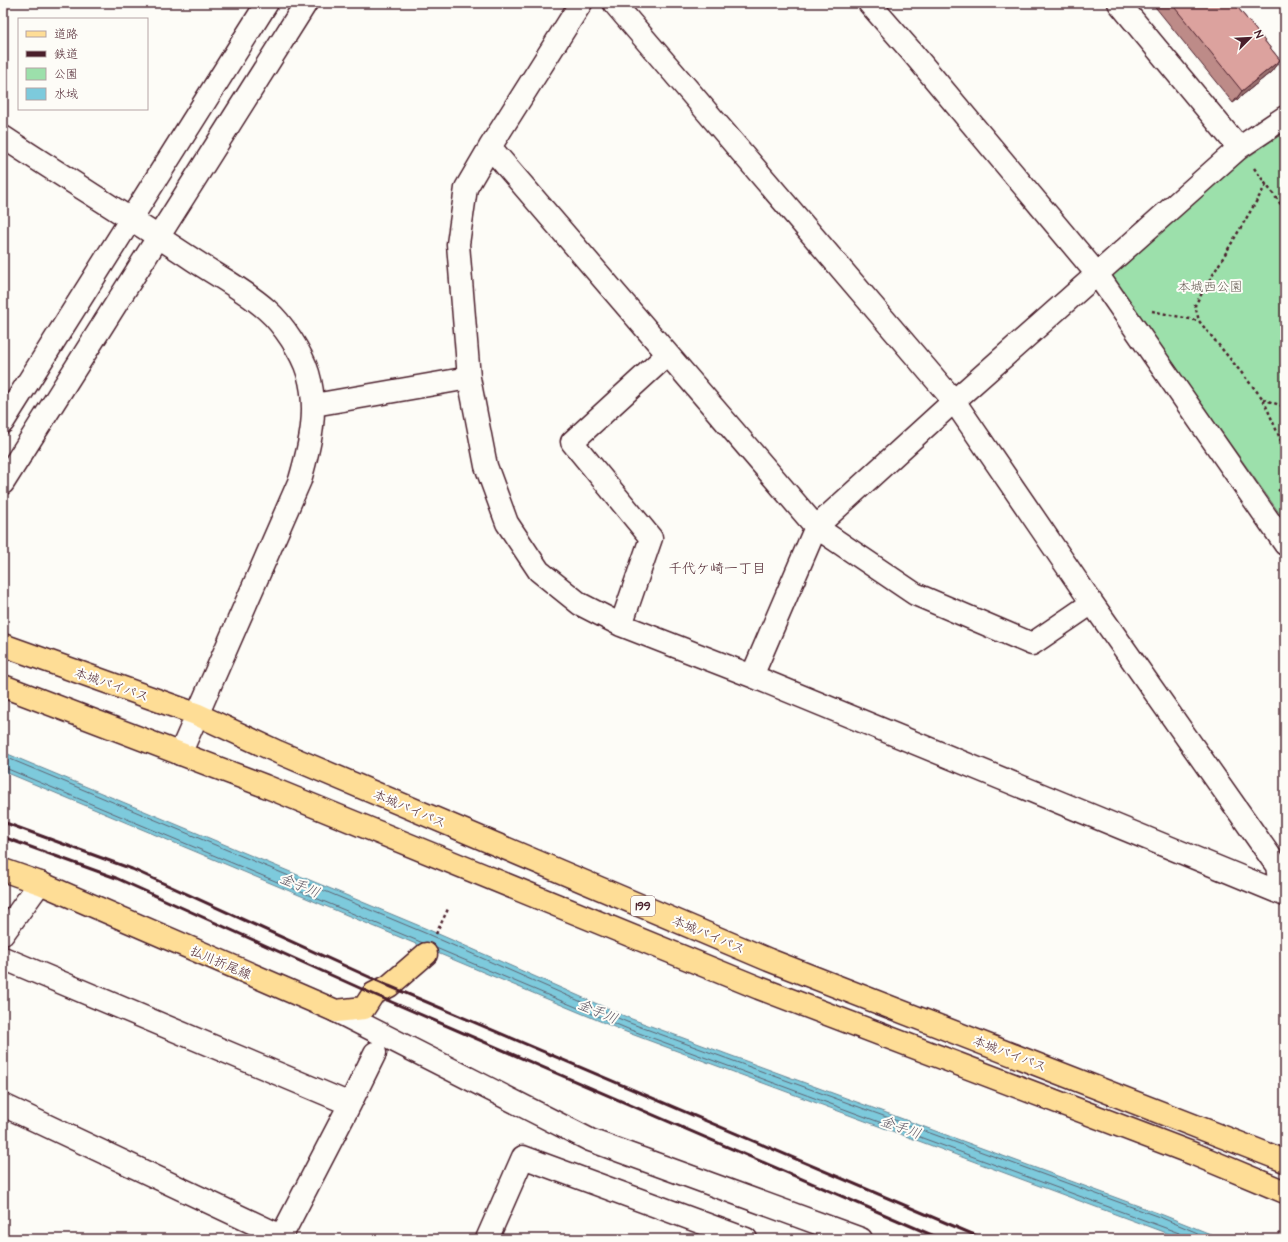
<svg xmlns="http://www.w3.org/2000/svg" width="1288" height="1242" font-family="'Architects Daughter','Klee One',sans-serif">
  <rect width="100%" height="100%" fill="#fdfcf7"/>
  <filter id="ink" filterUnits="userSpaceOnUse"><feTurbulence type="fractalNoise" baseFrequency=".025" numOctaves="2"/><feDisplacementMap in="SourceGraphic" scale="8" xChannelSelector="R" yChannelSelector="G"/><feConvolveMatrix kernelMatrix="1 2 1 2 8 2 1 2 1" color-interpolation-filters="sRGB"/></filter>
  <g filter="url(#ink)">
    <path fill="#9ce0ab" stroke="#73806b" d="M1285 132V521L1113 279 1110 272 1245 159Z"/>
    <path fill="#7dcadc" stroke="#698695" d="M3 752 427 929 629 1018 1163 1215 1223 1239H1182L626 1032 3 771Z"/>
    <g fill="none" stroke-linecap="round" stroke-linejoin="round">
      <path stroke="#5e6372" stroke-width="1" d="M3 756 425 933 627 1022 1162 1218 1212 1239
        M3 767 423 943
        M436 948 628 1029 1179 1233 1182 1239"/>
      <g stroke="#4a1f2b" stroke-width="25">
        <path id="minor" d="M581 3 490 147 466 188 458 244 469 378 486 466 507 523 539 571 580 604 621 625 752 676 1285 895
          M869 3 911 51 1097 274 1285 544
          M1119 3 1239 148
          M3 137C65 178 129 217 192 259 216 275 245 290 267 310 283 324 302 353 308 373 319 410 310 445 300 480L180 754
          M490 147 816 527 915 594 1032 644 1092 603 954 401 614 3
          M314 405 469 378
          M3 422 267 3
          M3 483 306 3
          M1092 603 1277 866 1281 893
          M621 625 651 538 572 442 667 355
          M752 676 816 527 954 401 1239 148 1285 117
          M3 934 40 883
          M3 958 350 1104
          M336 1011 590 1140 861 1239
          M3 1105 281 1236
          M280 1239 350 1104 375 1053
          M487 1239 523 1157 746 1239"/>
      </g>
      <g stroke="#4a1f2b" stroke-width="25">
        <path id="major" d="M3 870 40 883 336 1011 364 1008 373 994 389 986 426 954"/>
      </g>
      <g stroke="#4a1f2b" stroke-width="25">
        <path id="highway" d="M3 645 196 714 278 752 769 960 1285 1161
          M3 686 265 786 759 988 1194 1154 1285 1192"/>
      </g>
      <path stroke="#4a1f2b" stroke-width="2.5" stroke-dasharray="3 3" stroke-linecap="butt" d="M1254 168 1285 210
        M1266 185 1195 305 1199 321 1263 399 1285 450
        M1152 311 1199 321
        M1263 399 1285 407
        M1278 491 1285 486
        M436 934 448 909"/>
      <use href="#minor" stroke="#fdfcf7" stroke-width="22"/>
      <use href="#major" stroke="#fedd96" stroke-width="22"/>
      <use href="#highway" stroke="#fedd96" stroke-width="22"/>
      <path stroke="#4a1f2b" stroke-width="3" d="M3 822 132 869 389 986 984 1239
        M3 837 116 878 373 994 941 1239"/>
    </g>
    <path fill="#bd8b88" stroke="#4a1f2b" d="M1152 3H1234L1280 60 1271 72 1233 103Z"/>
    <path fill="#9a716f" stroke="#4a1f2b" d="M1280 60 1271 72 1233 103 1242 91Z"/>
    <path fill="#dca29e" stroke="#4a1f2b" d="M1171 3H1234L1280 60 1242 91Z"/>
  </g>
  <g text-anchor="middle" stroke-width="4" stroke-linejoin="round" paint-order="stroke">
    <rect fill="#fdfcf7" stroke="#806168" stroke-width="1" x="631" y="896" width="24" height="20" rx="3"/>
    <g font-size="12" font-weight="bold" fill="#4a1f2b">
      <text x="643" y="910">199</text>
    </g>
    <g font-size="13" fill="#635951" stroke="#fdfcf7">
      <text x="1210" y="291">本城西公園</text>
    </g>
    <g font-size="13" fill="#4a1f2b" stroke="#fdfcf7">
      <text transform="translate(112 684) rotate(19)" y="5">本城バイパス</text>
      <text transform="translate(410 808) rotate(23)" y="5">本城バイパス</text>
      <text transform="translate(709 934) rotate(23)" y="5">本城バイパス</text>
      <text transform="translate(221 962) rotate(23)" y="5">払川折尾線</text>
      <text transform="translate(1010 1053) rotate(21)" y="5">本城バイパス</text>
    </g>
    <g font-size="14" fill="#4a1f2b" stroke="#fdfcf7">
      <text x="717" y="573">千代ケ崎一丁目</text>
    </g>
    <g font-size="14" font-style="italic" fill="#595260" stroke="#fdfcf7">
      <text transform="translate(300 885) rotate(23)" y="5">金手川</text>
      <text transform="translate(598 1011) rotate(23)" y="5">金手川</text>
      <text transform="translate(901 1127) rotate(20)" y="5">金手川</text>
    </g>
  </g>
  <rect width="1288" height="1242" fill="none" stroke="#fdfcf7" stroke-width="16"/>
  <rect x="8" y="8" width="1272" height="1226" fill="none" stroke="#4a1f2b" stroke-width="1.5" filter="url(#ink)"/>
  <rect x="18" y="18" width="130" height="92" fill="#fdfcf7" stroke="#b5a4a5"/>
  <rect x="26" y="31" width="20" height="6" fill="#fedd96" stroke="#b5a4a5"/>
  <text x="54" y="38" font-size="12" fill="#4a1f2b">道路</text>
  <rect x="26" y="51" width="20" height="6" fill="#4a1f2b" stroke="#b5a4a5"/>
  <text x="54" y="58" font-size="12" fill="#4a1f2b">鉄道</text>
  <rect x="26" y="68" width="20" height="12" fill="#9ce0ab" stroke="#b5a4a5"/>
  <text x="54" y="78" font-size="12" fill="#4a1f2b">公園</text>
  <rect x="26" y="88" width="20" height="12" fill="#7dcadc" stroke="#b5a4a5"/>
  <text x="54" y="98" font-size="12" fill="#4a1f2b">水域</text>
  <g transform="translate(1250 38) rotate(66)" stroke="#fdfcf7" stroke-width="3" paint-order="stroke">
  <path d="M0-3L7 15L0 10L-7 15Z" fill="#4a1f2b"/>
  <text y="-6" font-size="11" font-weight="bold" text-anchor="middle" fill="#4a1f2b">N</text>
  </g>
</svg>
